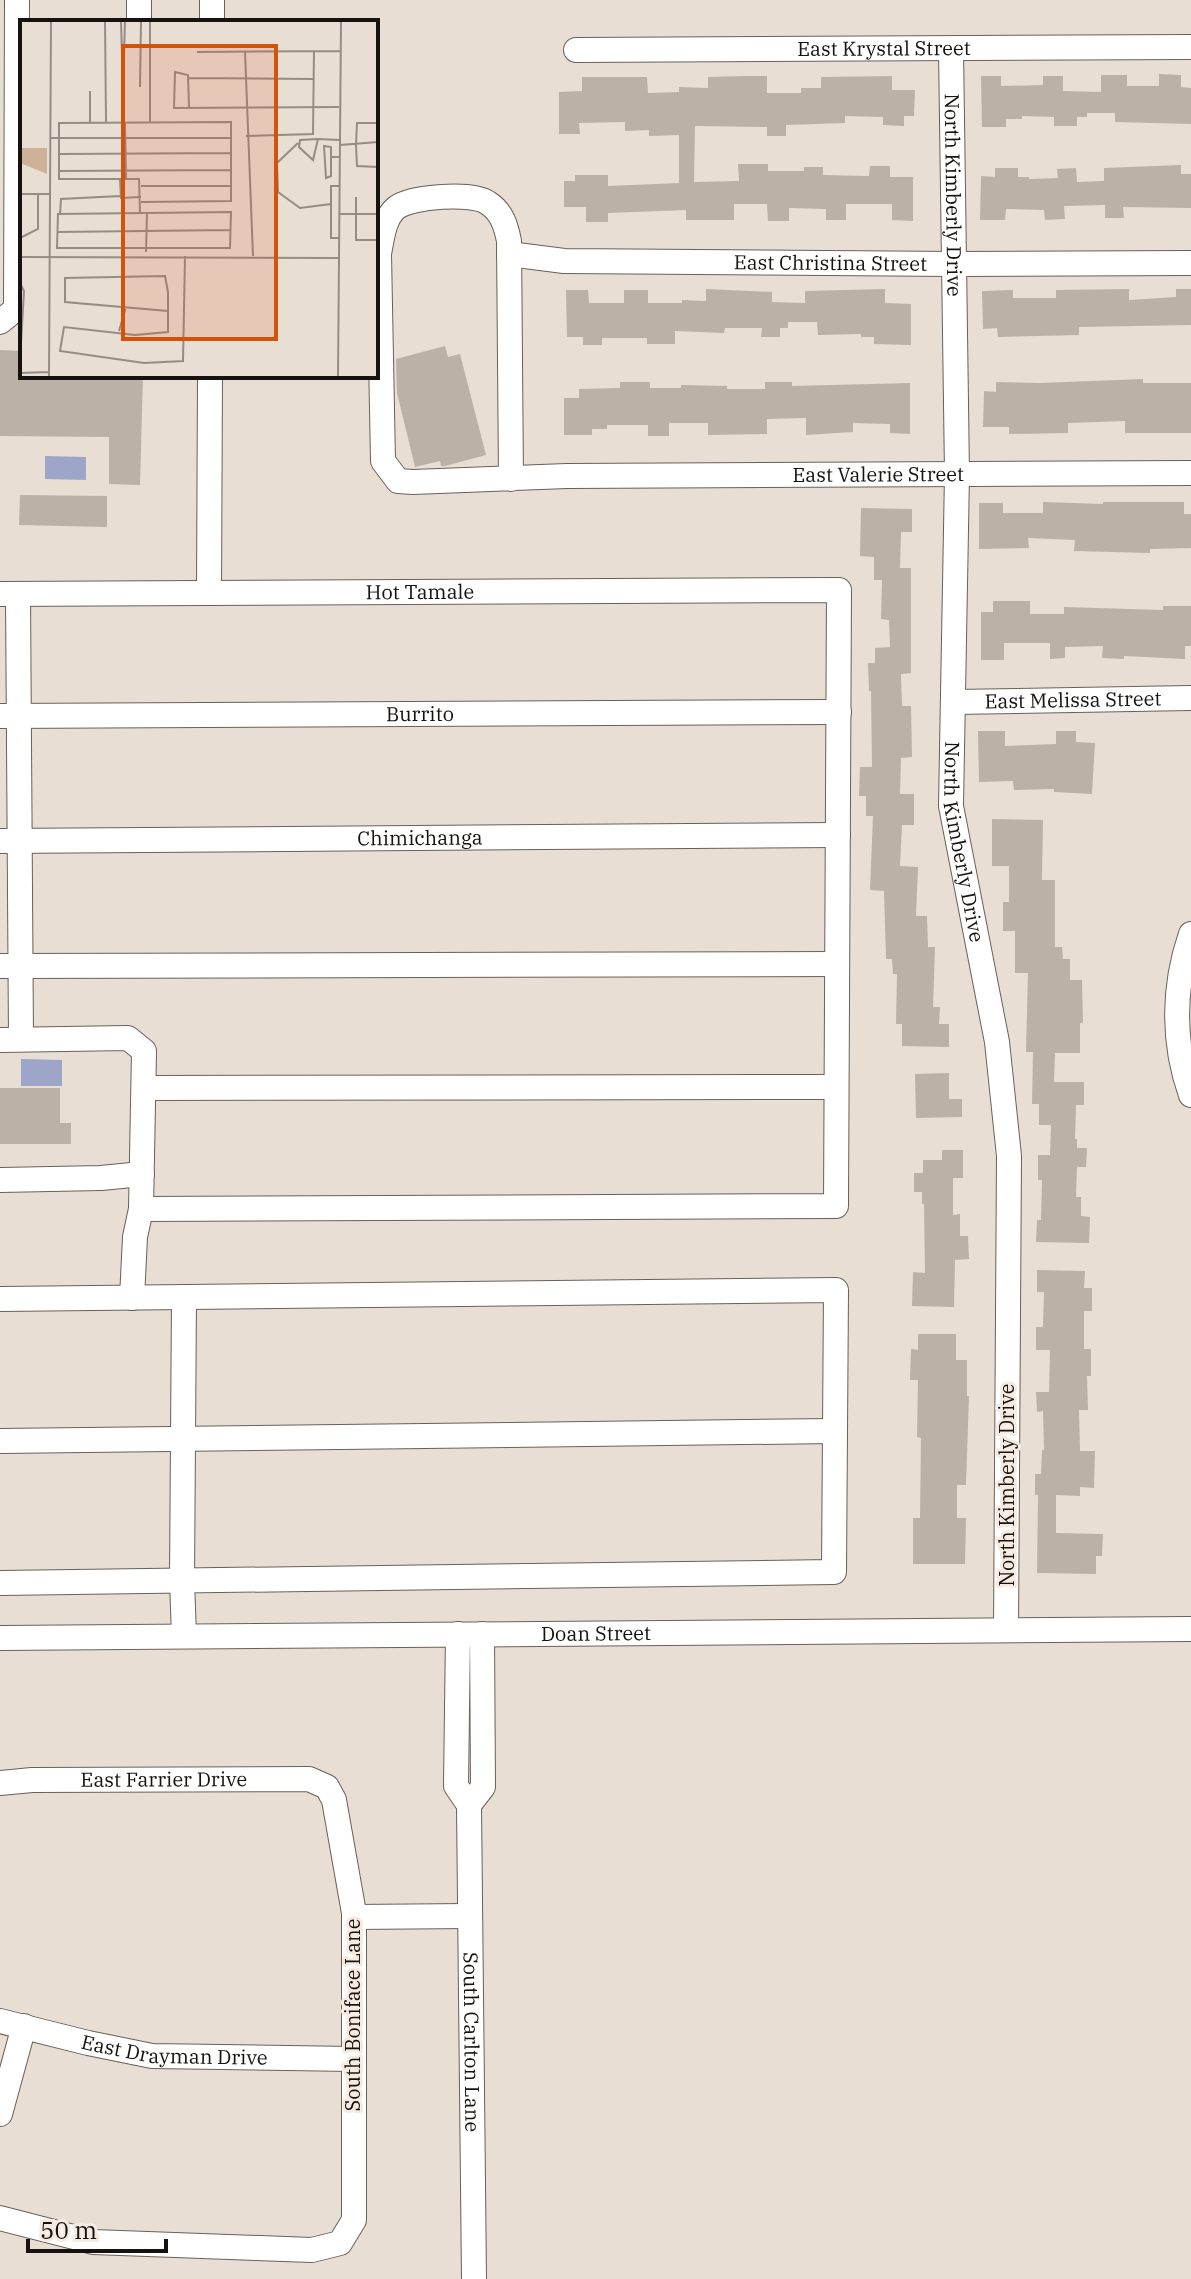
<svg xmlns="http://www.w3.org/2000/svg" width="1191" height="2279" font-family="'IBM Plex Serif',serif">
  <rect width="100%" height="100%" fill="#e9ded4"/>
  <path fill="#9da5c8" d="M45 456 86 457V480L45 479Z
    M21 1059 62 1060V1086H21Z"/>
  <path fill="#bbb1a7" d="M1159 74 1181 75V87L1191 88V124L1115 122V113H1087V117H1077V126H1054V117L1022 116V119H1006V127H982L981 76H1001V86L1043 85V76H1063V91L1101 92V75H1127V86H1159Z
    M743 76H767V93H801V88H821V77L892 76V90H915L914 116H904V126L883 125V117L845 116V123L786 125V136H767V127L695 126 694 182 739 181 738 164H768V171H804V167H823V175L869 176 870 166H890V177H913V221L892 220V204H846V220H826V209L789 208V221H768L767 204H734V220H686V210L608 213V222H586V207H564V181H575V175H608V186L679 183V135L649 136V130L625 131V122L579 123 580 134H559V92L582 91V77H647L648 93 679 92V87L708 88V77Z
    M1181 165V174H1191V208L1123 207 1124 218H1105V205L1064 206 1065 219 1045 220 1044 210 1006 209 1005 220H980L981 176 995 177V168H1018V177H1029V179L1058 178 1057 169 1076 168 1077 182 1104 181V168Z
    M706 289 772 292V302L805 303V291L885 289V303L911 304V345L874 344V337H861V334L818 335 817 322H788V328H780V337H761L762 328H725L724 333 675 331V344H647V338H602V345H583V337H567L566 290H588L589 303H624V290H648V303H682V300L706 301Z
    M1129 289V300L1176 297V289H1191V325L1079 327V335L998 337 997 328 983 329 982 291 1013 290V298H1056V290Z
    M445 346 448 357 460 354 486 455 445 466H441L440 461 415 467 397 393 396 359Z
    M0 350 22 351V376H143L140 485 109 484V437L0 436Z
    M1143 379V383H1191V433H1125V421L1068 423V433L1009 434V427H983L984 391 996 392V382L1040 383Z
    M620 382H650V388H681V385L727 386V389H765V382H792V386L910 383V434L890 433V424L853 423V432L806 435V418L767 419V434L708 435V423H669V436H648V425H607V429H592V435H564V398H579V389L620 388Z
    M20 495 107 496V527L19 525Z
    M1043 502 1103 504V502H1184V514H1191V548L1150 549V553L1074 551 1075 540 1028 538 1029 548 979 549V503H1003V513H1043Z
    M861 508 912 509V532H901L900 568H911V673L901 674 902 706H911L912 757 901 758 900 794H914V825H902L900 866 918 867 916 916H927L928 947H935L933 1007H940L939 1024H949V1047L902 1046V1024H896L897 974H893L892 959H886L884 891 870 890 873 816H866V796H859L860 767H872L871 691H869L868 663H875V648L890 647 889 620 881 619 882 580H874V557L860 556Z
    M993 601H1030V614H1064V607L1163 610V606H1191V646H1185V659L1124 656V659L1102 658 1103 646 1065 647V658L1050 659V643H1004V660H981V612H993Z
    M978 731H1005V746L1056 744V731H1076V742L1095 743 1092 794 1054 792V789L1014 790 1013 781 979 782Z
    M992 819 1043 820 1042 880H1055V947H1062L1063 959H1070V980H1082L1083 1023H1080V1053H1055L1054 1082H1084V1105H1076L1075 1139H1077V1148H1087L1086 1167H1077L1076 1197H1081V1216L1090 1217 1089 1243 1036 1242 1037 1220H1041L1042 1180H1038V1155H1050L1051 1125H1039V1104H1032L1033 1052H1026L1028 973H1015V931H1003V902H1009V866H992Z
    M949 1073V1099H962V1117L916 1118 915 1074Z
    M0 1088H60V1123H71V1144H0Z
    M942 1150H963V1178H953V1215L960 1214V1236H968L969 1259 955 1260 954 1307 912 1306 913 1272 925 1273 924 1204H922V1192H914V1173H923V1160H942Z
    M1037 1270 1085 1271 1084 1288H1092V1311H1084V1349H1091V1376H1087L1088 1410H1079L1080 1451H1095L1094 1488 1080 1487V1496L1056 1495V1533L1103 1534 1102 1556H1096V1574L1037 1573 1038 1495H1035V1474H1041L1042 1450H1044L1043 1411 1037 1412 1036 1392H1049L1050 1350H1036V1327H1043L1044 1292H1037Z
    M918 1334H956V1360H967V1396H969L966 1485H957V1518H966L965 1564H913V1518H920L921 1438 917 1437 918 1380H910L911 1349 918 1350Z"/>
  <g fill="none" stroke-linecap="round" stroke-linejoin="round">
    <g stroke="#696057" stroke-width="26">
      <g id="minor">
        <path d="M139 22V0"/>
        <path d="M212 22V0"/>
        <path id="s1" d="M951 49 957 474 951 806 997 1042 1009 1156 1006 1630"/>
        <path id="s2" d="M576 50 1191 47"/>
        <path id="s3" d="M509 254 564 261 955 264 1191 263"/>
        <path d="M0 322 16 309 17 0"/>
        <path id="s4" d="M511 479 509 241C506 226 502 212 488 203 473 192 411 196 396 208 384 218 382 238 379 254L383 461 398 481 413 482 567 476 1191 473"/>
        <path d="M209 593 210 376"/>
        <path id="s5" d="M0 594 839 590 836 1206 141 1209"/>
        <path d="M18 594 21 1039"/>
        <path id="s6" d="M953 702 1191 698"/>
        <path id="s7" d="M0 716 839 712"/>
        <path id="s8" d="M0 841 838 835"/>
        <path d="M1191 934C1173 986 1172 1042 1191 1095"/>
        <path d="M0 966 837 964"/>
        <path d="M0 1040 128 1038 144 1051 141 1209 135 1237 132 1298"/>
        <path d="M145 1088 836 1087"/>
        <path d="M0 1180 101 1178 142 1174"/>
        <path d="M0 1299 836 1290 834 1572 0 1583"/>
        <path d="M0 1441 835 1431"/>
        <path id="s9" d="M458 1634 456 1786 469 1805 474 2279"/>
        <path d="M184 1636 182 1581 184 1297"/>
        <path id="s10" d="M0 1638 1191 1629"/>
        <path id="s11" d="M0 1783 32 1780 309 1779 327 1787 334 1800 354 1913V2220L340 2243 312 2250 93 2242 0 2218"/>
        <path d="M469 1805 483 1787 482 1634"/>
        <path d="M354 1917 469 1916"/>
        <path id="s12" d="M0 2021 88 2043 152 2056 354 2059"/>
        <path d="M0 2114 24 2026"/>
      </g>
    </g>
    <use href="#minor" stroke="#fff" stroke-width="24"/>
  </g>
  <g text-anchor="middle" stroke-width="6" stroke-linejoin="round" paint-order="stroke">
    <g font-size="20" fill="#16120f" stroke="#f6ebe1">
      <text dy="7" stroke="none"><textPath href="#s2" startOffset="308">East Krystal Street</textPath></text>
      <text dy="7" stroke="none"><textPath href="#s1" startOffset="146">North Kimberly Drive</textPath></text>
      <text dy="7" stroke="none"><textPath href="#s3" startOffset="322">East Christina Street</textPath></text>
      <text dy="7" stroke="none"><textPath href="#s4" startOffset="1140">East Valerie Street</textPath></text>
      <text dy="7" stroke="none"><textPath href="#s5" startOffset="420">Hot Tamale</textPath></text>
      <text dy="7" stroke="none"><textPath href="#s6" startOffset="120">East Melissa Street</textPath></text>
      <text dy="7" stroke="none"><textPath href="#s7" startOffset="420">Burrito</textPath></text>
      <text dy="7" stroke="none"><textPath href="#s8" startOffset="420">Chimichanga</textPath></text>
      <text dy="7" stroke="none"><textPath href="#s1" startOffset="794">North Kimberly Drive</textPath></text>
      <text transform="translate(1007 1485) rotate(-90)" y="7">North Kimberly Drive</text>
      <text dy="7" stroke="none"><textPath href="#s10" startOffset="596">Doan Street</textPath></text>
      <text dy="7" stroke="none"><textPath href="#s11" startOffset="164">East Farrier Drive</textPath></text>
      <text transform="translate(353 2015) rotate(-90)" y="7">South Boniface Lane</text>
      <text dy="7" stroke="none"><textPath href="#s9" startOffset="412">South Carlton Lane</textPath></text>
      <text dy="7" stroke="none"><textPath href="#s12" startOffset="178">East Drayman Drive</textPath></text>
    </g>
  </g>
  <g transform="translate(20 20)">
    <rect width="358" height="358" fill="#e9ded4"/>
    <path d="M0 128H27V154L0 143Z" fill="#ceb298"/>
    <path fill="none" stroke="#958c85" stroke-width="2" d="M85 1 86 102M101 1 103 67M177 32 320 31M225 32 233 236M168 58 294 59M120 67 121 1M169 87 168 55 155 52 154 88 319 87M70 102V71M102 102 105 1M105 102 106 160M130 102V1M358 103H337L336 125 337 146 358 147M226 116 293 114 294 31M31 118H210M298 119 293 140 279 127 280 120 298 119 320 120M278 123 257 143 258 172 280 188 311 184M320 125 358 122M39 134 211 133M311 137V156L306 158 304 126 311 127V137H320M39 151 211 150M100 160 101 178 121 177M121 166H211M0 174H31M336 177V220H358M211 192 210 228H37L38 194ZM120 193 119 159H39V103L211 102V181L121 182M40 194 41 179 100 176M319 194H358M37 212 210 210M0 218 18 209V174M319 218H311V166H319M126 232 127 193M0 237 319 238M0 263 4 271 0 340M148 291 45 282V258L145 256 148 272V312L115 315 44 307 40 331 124 343 163 341 165 236M99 311 106 287M0 353 29 352M29 357 31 1M318 357 321 1"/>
    <path fill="#d3520c" fill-opacity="0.15" stroke="#d3520c" stroke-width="4" d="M103 26H256V319H103Z"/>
    <rect width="358" height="358" fill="none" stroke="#16120f" stroke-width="4"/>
  </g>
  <path d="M28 2239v12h138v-12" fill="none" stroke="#16120f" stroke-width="4"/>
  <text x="40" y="2239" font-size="24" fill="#16120f" stroke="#f6ebe1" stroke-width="6" paint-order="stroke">50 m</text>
</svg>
